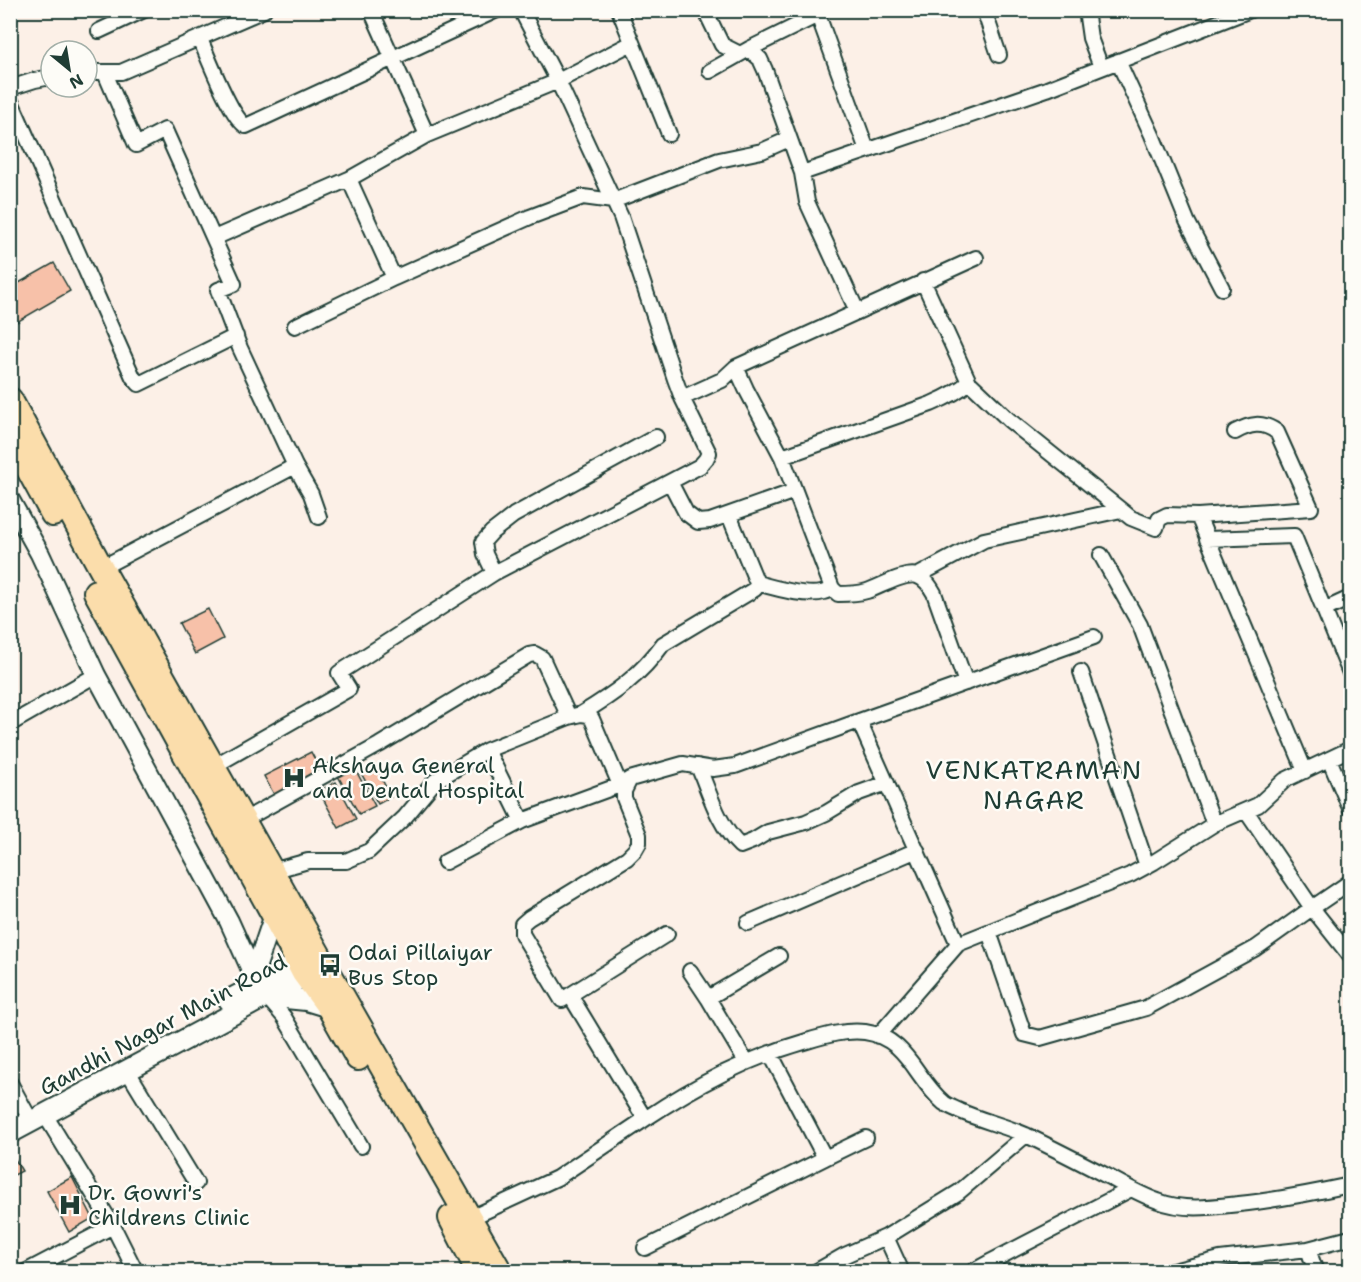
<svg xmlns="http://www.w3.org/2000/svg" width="1361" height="1282" font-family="'Shantell Sans',sans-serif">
  <rect width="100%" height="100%" fill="#fcf0e7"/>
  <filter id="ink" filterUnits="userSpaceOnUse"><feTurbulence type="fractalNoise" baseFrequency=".0167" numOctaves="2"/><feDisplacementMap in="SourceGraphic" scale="12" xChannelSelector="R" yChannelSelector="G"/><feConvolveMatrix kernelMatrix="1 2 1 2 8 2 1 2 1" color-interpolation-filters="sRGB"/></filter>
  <g filter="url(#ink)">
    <path fill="#f7c1a9" stroke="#1f3d34" stroke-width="1.5" d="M54 263 70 291 10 326V288Z
      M208 609 223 639 195 654 179 623Z
      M311 752 322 773 276 798 264 776Z
      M375 766 391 797 378 804 361 773Z
      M354 767 375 806 359 814 338 776Z
      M336 782 356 819 339 828 319 791Z
      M10 1151 22 1171 10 1177Z
      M72 1177 93 1218 69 1232 47 1191Z"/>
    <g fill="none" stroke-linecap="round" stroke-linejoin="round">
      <g stroke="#1f3d34" stroke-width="18">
        <path id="minor" d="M371 10 427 135
          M619 10 669 134
          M705 10 722 45 740 54
          M984 10 999 55
          M1086 10 1090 38 1101 67
          M99 31 144 10
          M200 39C208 57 231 118 246 126L497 10
          M749 49 760 59 765 70 802 173 1047 89 1250 10
          M1118 61 1152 135 1187 221 1222 288
          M710 71 749 49 818 15 867 150
          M87 72H121L264 10
          M105 73 136 145 165 130 234 284 218 290 240 348 295 466 311 494 319 517
          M10 88 35 80 51 77
          M10 99 133 377 139 384 236 336
          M802 173 807 202 857 311
          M349 179 394 278
          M214 238 349 179 427 135 558 81 632 43
          M923 281 969 382 1009 420 1131 518 1156 528 1159 519 1167 515 1198 516 1311 508 1277 432C1262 421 1250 424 1235 432
          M295 326 394 278 530 217 583 197 613 201 719 160 762 151 789 139
          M969 382C958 392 945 398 931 404L782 457 746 389 736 367 976 258
          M682 398 722 380 736 367
          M670 482 686 513 698 522 710 521 795 491
          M729 515 757 583
          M1198 516 1305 771
          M1207 539 1294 536 1350 673
          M1101 555 1140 625 1214 824
          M101 568 295 466
          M494 573 485 554 483 542 492 532 514 515 656 437
          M917 576 984 540 1121 510
          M832 588 838 594C848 594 857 594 867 591 880 587 904 572 917 576 925 578 930 586 934 593L966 683
          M1324 610 1350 598
          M1081 672 1147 866
          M581 714C614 694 640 676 663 644L755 589 757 583C774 588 818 601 832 588L782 457
          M859 721 1094 637
          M10 724 96 675
          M487 750 522 821
          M1329 759 1350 808
          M214 766 349 689 339 673 494 573 656 489 700 466 706 459 709 453 682 398 675 379 621 217 558 81 521 10
          M698 766C710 794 718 825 740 846L753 841 768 832 806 822 826 813 859 793 887 783
          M630 779 624 791V798L639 835V843L635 850 627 858 529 918 522 924V934L562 1000 667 934
          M1246 811 1312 908 1350 956
          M244 820 379 745 529 655 535 654 542 658 569 717
          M445 862 522 821 620 785 630 779 683 764 713 769 735 766 859 721 958 944 1130 875 1154 862 1214 824 1258 805 1285 780 1350 749
          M272 871 308 861H346L369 851 405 817 435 781 487 750 569 717 581 714 589 715 592 719 620 785
          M748 923 917 850
          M989 932 1024 1034 1040 1038 1146 1008 1256 948 1312 908 1350 882
          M690 971 708 998 779 956
          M570 995 645 1119C696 1085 747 1058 807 1041 827 1035 845 1030 865 1032 908 1038 915 1079 944 1103 948 1106 954 1108 960 1111 982 1121 1006 1126 1028 1136 1055 1149 1082 1163 1109 1177 1125 1186 1141 1195 1158 1201 1183 1211 1212 1207 1239 1204 1277 1200 1313 1193 1350 1185
          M266 996 284 1017 361 1146
          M708 998 746 1062
          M878 1036 958 944
          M127 1070 196 1183
          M10 1083 31 1121
          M45 1115 113 1226 136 1272
          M825 1158 866 1138
          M464 1221 557 1178 645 1119
          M886 1237 902 1272
          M645 1248 825 1158 770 1053
          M1308 1249 1316 1272
          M25 1272 113 1226
          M815 1272 843 1256 886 1237 959 1192 1026 1135
          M972 1272 992 1261
          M998 1272 992 1261 1131 1189
          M1169 1272 1220 1259 1308 1249 1350 1238"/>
      </g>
      <g stroke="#1f3d34" stroke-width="22">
        <path id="tertiary" d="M10 500 40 554 96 675 229 921 258 985 266 996
          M254 974 274 915"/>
      </g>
      <g stroke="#1f3d34" stroke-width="24">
        <path id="secondary" d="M266 996 306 1000 329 1007
          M229 1000 299 963
          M10 1133 306 975"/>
      </g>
      <g stroke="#1f3d34" stroke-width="28">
        <path id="trunk" d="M10 400 101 568 323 963 500 1272
          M10 435 53 514
          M96 592 274 915 304 973 329 1007 358 1058
          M451 1218 479 1272"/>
      </g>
      <use href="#minor" stroke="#fdfcf7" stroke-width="14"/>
      <use href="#tertiary" stroke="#fdfcf7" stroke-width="18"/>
      <use href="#secondary" stroke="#fdfcf7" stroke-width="20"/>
      <use href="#trunk" stroke="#fbddab" stroke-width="24"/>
    </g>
  </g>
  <defs>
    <g id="hospital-bare" transform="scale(1.8)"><path d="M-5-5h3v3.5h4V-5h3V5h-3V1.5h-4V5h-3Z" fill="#1f3d34" stroke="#fdfcf7" stroke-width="2.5" paint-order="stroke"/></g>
    <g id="bus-bare" transform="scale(1.8)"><path d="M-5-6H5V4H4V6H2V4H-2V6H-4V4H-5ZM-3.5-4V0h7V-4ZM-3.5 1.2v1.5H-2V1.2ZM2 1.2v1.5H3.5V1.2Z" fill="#1f3d34" stroke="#fdfcf7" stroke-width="2.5" paint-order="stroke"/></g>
  </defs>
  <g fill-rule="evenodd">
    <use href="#hospital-bare" x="294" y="778"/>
    <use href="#bus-bare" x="330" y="965"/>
    <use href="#hospital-bare" x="70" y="1205"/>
  </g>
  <g text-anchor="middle" stroke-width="5" stroke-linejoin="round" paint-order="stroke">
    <g font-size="22" fill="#1f3d34" stroke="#fdfcf7" text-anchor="start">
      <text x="312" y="773">Akshaya General<tspan x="312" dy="25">and Dental Hospital</tspan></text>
      <text x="348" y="960">Odai Pillaiyar<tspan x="348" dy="25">Bus Stop</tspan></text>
      <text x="88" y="1200">Dr. Gowri's<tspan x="88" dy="25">Childrens Clinic</tspan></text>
    </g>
    <g font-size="22" fill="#1f3d34" stroke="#fdfcf7">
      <text transform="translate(163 1024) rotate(-28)" y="8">Gandhi Nagar Main Road</text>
    </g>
    <g font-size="26" letter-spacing="1.5" fill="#1f3d34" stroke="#fdfcf7">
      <text x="1034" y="779">VENKATRAMAN<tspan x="1034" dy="30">NAGAR</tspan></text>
    </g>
  </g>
  <rect width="1361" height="1282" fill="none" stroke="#fdfcf7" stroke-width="36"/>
  <rect x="18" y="18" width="1325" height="1246" fill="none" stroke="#1f3d34" stroke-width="2" filter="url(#ink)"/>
  <g transform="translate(69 69) rotate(150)"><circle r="28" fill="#fdfcf7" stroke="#a4b0a9" stroke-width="1.5"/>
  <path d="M0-4.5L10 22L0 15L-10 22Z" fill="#1f3d34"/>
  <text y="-9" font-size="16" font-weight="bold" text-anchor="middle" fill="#1f3d34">N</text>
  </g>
</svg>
